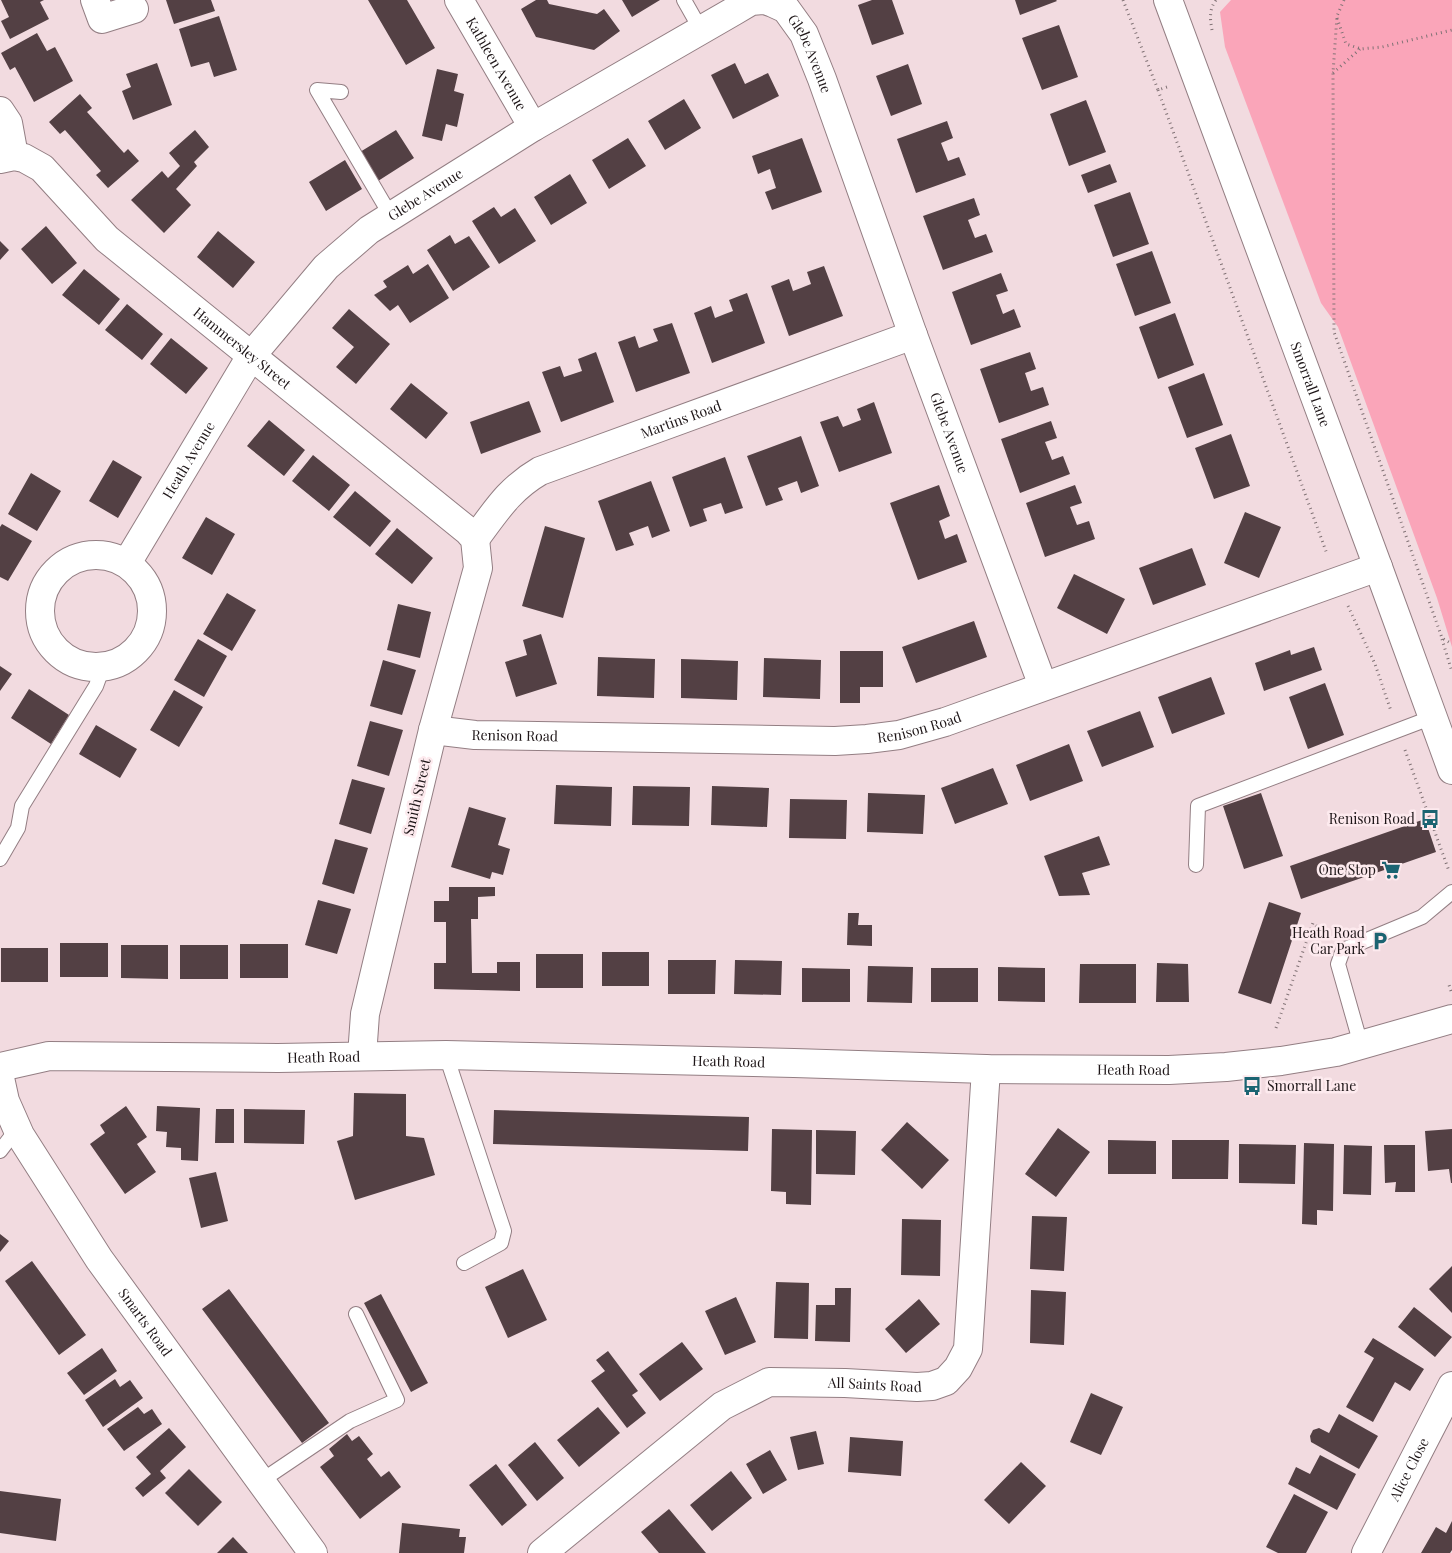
<svg xmlns="http://www.w3.org/2000/svg" width="1452" height="1553" font-family="'Playfair Display',serif">
  <rect width="100%" height="100%" fill="#f2dbe0"/>
  <path fill="#faa5b9" d="M1231 0H1452V647L1437 598 1338 327 1321 303 1225 47 1220 12Z"/>
  <path fill="#534044" d="M1 0H44L40 2 49 19 10 39 1 21 9 17Z
    M166 0H211L215 11 174 24Z
    M368 0H407L435 48 406 65Z
    M536 0H547L549 4 597 14 604 9 620 31 594 50 536 37 521 9Z
    M622 0H660L632 17Z
    M872 0H892L904 34 872 45 858 5Z
    M1015 0H1056L1057 1 1020 15Z
    M219 16 237 70 214 77 209 62 191 67 179 29Z
    M1059 25 1078 77 1042 90 1022 38Z
    M37 33 47 51 55 47 73 81 34 102 15 67 10 70 1 53Z
    M157 63 172 105 133 120 122 91 131 87 126 74Z
    M735 63 745 84 768 73 779 96 733 119 711 75Z
    M908 64 922 104 891 116 876 76Z
    M437 69 458 74 454 91 464 94 457 127 446 124 442 141 422 136Z
    M80 94 92 108 87 112 124 153 128 149 139 161 108 188 96 175 101 171 65 130 60 134 49 122Z
    M684 99 701 128 665 150 648 121Z
    M1086 100 1106 152 1069 166 1050 114Z
    M947 121 953 138 941 143 948 161 959 157 966 175 916 193 897 139Z
    M195 130 209 147 194 162 197 166 176 189 191 205 164 233 131 200 162 171 168 178 180 166 169 153Z
    M396 130 414 158 378 181 360 152Z
    M628 138 646 166 609 189 592 160Z
    M802 138 822 192 772 210 765 192 776 188 770 169 758 174 752 156Z
    M345 160 362 189 326 211 309 182Z
    M1110 164 1117 182 1088 193 1081 175Z
    M570 174 587 203 551 225 534 197Z
    M1130 192 1149 244 1113 257 1094 205Z
    M974 198 980 215 968 220 975 238 986 234 993 252 943 270 923 216Z
    M494 207 501 217 515 208 536 241 499 264 472 221Z
    M46 226 77 263 52 284 21 249Z
    M218 231 255 262 233 288 197 257Z
    M450 235 455 244 469 236 490 267 453 291 427 250Z
    M0 241 9 250 0 260Z
    M1152 251 1171 303 1135 316 1116 264Z
    M428 264 449 298 410 323 398 305 390 311 374 295 387 287 383 281 408 265 413 274Z
    M824 266 843 316 789 336 771 286 789 279 793 291 801 288 811 284 807 272Z
    M84 269 120 299 99 325 62 295Z
    M1001 273 1008 291 996 295 1003 314 1014 309 1021 327 971 345 952 292Z
    M747 293 765 343 712 363 694 313 711 306 715 318 725 314 733 311 729 300Z
    M127 304 163 334 142 360 105 330Z
    M349 309 390 344 356 384 336 367 354 347 332 328Z
    M1175 313 1194 365 1158 379 1139 327Z
    M672 323 690 373 636 392 618 342 635 336 639 348 658 341 653 329Z
    M171 338 208 368 186 394 150 364Z
    M596 352 614 402 561 422 542 372 560 366 564 377 582 371 578 359Z
    M1030 352 1036 369 1025 373 1031 391 1043 387 1049 405 999 423 980 369Z
    M1204 373 1223 425 1187 438 1168 387Z
    M411 383 448 413 426 439 390 409Z
    M529 401 541 432 481 454 470 422Z
    M874 402 892 453 839 472 820 422 838 416 843 427 861 420 857 409Z
    M269 420 305 450 284 476 247 446Z
    M1051 421 1057 438 1045 442 1052 460 1063 456 1070 474 1020 493 1001 439Z
    M1231 434 1250 486 1214 499 1195 448Z
    M801 436 819 486 801 493 797 481 778 488 783 500 766 506 747 456Z
    M313 455 350 485 329 511 292 481Z
    M725 457 743 508 725 514 721 503 703 509 707 521 690 527 672 477Z
    M113 460 142 477 118 518 89 501Z
    M31 473 61 491 37 531 8 514Z
    M651 481 670 531 652 538 648 526 629 533 634 545 616 551 598 501Z
    M939 485 950 516 939 521 945 539 957 534 967 562 918 580 890 503Z
    M1075 485 1082 503 1070 507 1077 525 1089 521 1095 539 1045 557 1026 503Z
    M355 491 391 521 370 547 333 517Z
    M1245 512 1281 527 1259 578 1224 563Z
    M206 517 235 534 212 575 182 558Z
    M2 524 32 541 8 581 0 577V527Z
    M545 526 585 538 563 618 522 606Z
    M397 528 433 558 412 584 375 554Z
    M1192 548 1206 585 1153 605 1139 568Z
    M1074 574 1125 599 1107 634 1057 608Z
    M227 593 256 610 232 651 203 634Z
    M398 604 431 612 420 658 387 650Z
    M974 621 987 657 916 683 902 647Z
    M541 634 557 684 516 697 505 662 527 655 523 640Z
    M198 639 227 656 204 697 174 680Z
    M1314 647 1322 670 1264 691 1255 663 1290 650 1291 655Z
    M840 651H883V687H860V703H840Z
    M598 657 655 659 654 698 597 696Z
    M764 658 821 660 820 699 763 697Z
    M681 659 738 661 737 700 681 698Z
    M383 660 416 670 402 715 370 706Z
    M0 666 12 674 0 691Z
    M1211 677 1225 714 1172 734 1158 697Z
    M1325 683 1344 735 1308 749 1289 697Z
    M29 689 69 715 51 744 11 718Z
    M174 690 203 707 179 747 150 730Z
    M1140 711 1154 747 1102 767 1087 731Z
    M370 721 403 730 389 776 357 766Z
    M96 725 137 749 120 778 79 754Z
    M1069 744 1083 781 1030 801 1016 765Z
    M993 768 1008 804 955 824 941 788Z
    M352 779 385 788 371 834 339 824Z
    M556 785 612 787 611 826 554 824Z
    M633 786 690 787 689 826 632 825Z
    M712 786 769 788 767 827 711 825Z
    M868 793 925 795 923 834 867 832Z
    M1261 793 1283 856 1244 869 1223 806Z
    M790 799 847 800 846 839 789 838Z
    M469 807 506 818 498 845 510 849 503 875 492 872 490 879 451 867Z
    M1425 819 1436 852 1301 899 1290 866Z
    M1099 836 1110 865 1082 873 1090 895 1059 896 1044 856Z
    M335 839 368 848 354 894 322 884Z
    M449 887H495V896L478 897V919H471L472 973H497V962H520V991L434 989V963H446V922H434V901H449Z
    M318 900 351 909 337 954 305 945Z
    M1269 902 1301 913 1271 1004 1238 993Z
    M848 913H859L858 925H872V946L847 945Z
    M60 943H108V977H60Z
    M240 944H288V978H240Z
    M121 945H168V979L121 978Z
    M180 945H228V979H180Z
    M1 948H48V982H1Z
    M602 952H649V986H602Z
    M536 954H583V988H536Z
    M668 960H716L715 994H668Z
    M735 960 782 961 781 995 734 994Z
    M1157 963 1188 964 1189 1002H1156Z
    M1080 964H1136V1003H1079Z
    M868 966 913 967 912 1003 867 1002Z
    M998 967 1045 968V1002L998 1001Z
    M802 968 850 969V1002H802Z
    M931 968H978V1002H931Z
    M354 1093 406 1094V1136L424 1138 435 1175 355 1200 337 1141 353 1136Z
    M126 1106 147 1137 137 1144 156 1172 125 1194 90 1144 105 1133 100 1125Z
    M157 1106 200 1108 198 1161 181 1160V1148L166 1147 167 1132 156 1131Z
    M216 1109H234V1143H215Z
    M244 1109 305 1110 304 1144 244 1143Z
    M494 1110 749 1117 748 1151 493 1144Z
    M907 1122 949 1160 922 1189 881 1150Z
    M1058 1128 1090 1152 1056 1197 1025 1174Z
    M772 1129 812 1130 811 1205 786 1204V1192L771 1191Z
    M1452 1129V1183H1451L1449 1169 1428 1171 1425 1131Z
    M816 1130 856 1131 855 1175 816 1174Z
    M1108 1140 1156 1141V1174H1108Z
    M1172 1140H1229L1228 1179H1172Z
    M1304 1143 1334 1144 1333 1211 1317 1210V1225L1302 1224Z
    M1239 1144 1296 1145 1295 1184 1239 1183Z
    M1344 1145 1372 1146 1371 1195 1343 1194Z
    M1384 1145H1415V1192H1395L1396 1182 1385 1183Z
    M216 1172 228 1221 201 1228 189 1178Z
    M1032 1216 1067 1217 1064 1271 1030 1269Z
    M902 1219 941 1220 940 1276 901 1275Z
    M0 1234 9 1241 0 1252Z
    M32 1261 86 1335 59 1355 5 1281Z
    M1452 1266V1313L1429 1289Z
    M523 1269 547 1320 508 1338 485 1287Z
    M776 1282 809 1283 808 1339 774 1338Z
    M835 1288H851L850 1342 815 1341 816 1305H835Z
    M229 1289 329 1423 302 1443 202 1309Z
    M1031 1290 1066 1292 1064 1345 1030 1343Z
    M381 1294 428 1383 411 1392 364 1303Z
    M736 1297 756 1342 725 1355 705 1311Z
    M919 1299 940 1324 906 1353 885 1329Z
    M1414 1307 1452 1337 1435 1357 1398 1327Z
    M1373 1338 1424 1369 1410 1391 1395 1382 1373 1422 1346 1407 1374 1358 1364 1352Z
    M682 1342 703 1369 660 1401 639 1374Z
    M102 1348 117 1371 84 1395 67 1373Z
    M608 1351 638 1391 632 1395 646 1413 627 1428 591 1381 605 1371 596 1360Z
    M115 1379 120 1387 130 1380 143 1398 103 1427 85 1400Z
    M1091 1393 1123 1407 1101 1455 1070 1442Z
    M138 1407 144 1414 152 1409 162 1424 124 1451 107 1429Z
    M598 1407 620 1433 579 1467 557 1440Z
    M1339 1414 1378 1436 1359 1469 1311 1442 1310 1436 1313 1430 1319 1428 1329 1433Z
    M169 1428 186 1447 160 1471 166 1478 143 1497 135 1488 151 1474 136 1457Z
    M816 1431 824 1464 798 1470 790 1437Z
    M347 1434 352 1441 359 1436 373 1454 367 1459 381 1477 389 1471 401 1487 360 1519 320 1467 334 1456 329 1449Z
    M850 1437 903 1441 901 1476 848 1472Z
    M535 1442 564 1478 537 1501 508 1465Z
    M770 1450 787 1480 763 1494 746 1464Z
    M1320 1455 1356 1474 1337 1510 1288 1484 1296 1467 1310 1474Z
    M1021 1462 1046 1486 1009 1524 984 1500Z
    M496 1464 527 1505 502 1526 469 1485Z
    M189 1469 222 1502 198 1526 165 1493Z
    M731 1471 752 1498 712 1531 690 1505Z
    M0 1491 61 1499 56 1541 0 1533Z
    M1294 1494 1328 1512 1306 1553H1278L1266 1547Z
    M669 1509 706 1553H659L641 1532Z
    M1452 1521V1550L1450 1553H1421L1436 1527 1446 1533Z
    M402 1523 460 1529 459 1537H466L464 1553H399Z
    M233 1537 248 1553H217Z"/>
  <g fill="none" stroke-linecap="round" stroke-linejoin="round">
    <g stroke="#937e83" stroke-width="16">
      <path id="lane" d="M684 0 701 30
        M341 92 317 90 391 216
        M0 859 18 828 22 806 96 686 103 667
        M1196 865 1198 806 1433 717
        M1361 1045 1338 964 1343 950 1422 917 1452 892
        M446 1055 504 1231 501 1243 464 1263
        M0 1151 17 1129
        M261 1481 350 1421 397 1400 356 1314"/>
    </g>
    <g stroke="#937e83" stroke-width="30">
      <g id="street">
        <path d="M95 0 102 19 134 9"/>
        <path id="s1" d="M459 0 533 127"/>
        <path d="M0 111 8 123 14 156"/>
        <path id="s2" d="M0 159 14 156 24 158 42 168 107 239 468 531 475 539 478 568 433 730 375 972 365 1014 362 1056"/>
        <path id="s3" d="M475 539C496 511 509 489 540 471L913 335"/>
        <circle cx="96" cy="611" r="56"/>
        <path id="s4" d="M127 563 251 356 326 267 369 230 423 196 533 127 734 11 751 1 765 0 773 3 786 9 804 34 822 79 913 335 1043 686"/>
        <path id="s5" d="M433 730 475 735 835 741 867 739 899 735 945 722 1378 567"/>
        <path id="s6" d="M0 1078 5 1101 20 1135 99 1259 313 1553"/>
        <path id="s7" d="M542 1553 722 1406 769 1382 845 1383 917 1387 932 1386 946 1381 958 1368 968 1349 986 1069"/>
        <path id="s8" d="M1366 1553 1452 1386"/>
      </g>
    </g>
    <g stroke="#937e83" stroke-width="30">
      <g id="secondary">
        <path id="s9" d="M1168 0 1378 567 1452 770"/>
        <path id="s10" d="M0 1067 49 1056 278 1058 446 1055 794 1063 986 1069 1169 1070 1226 1067 1281 1061 1336 1052 1452 1019"/>
      </g>
    </g>
    <path stroke="#817275" stroke-width="3" stroke-dasharray="1 4" stroke-linecap="butt" d="M1123 0 1158 90 1170 86
      M1344 0 1337 16 1333 73 1334 332 1442 638 1452 644
      M1337 18 1346 44 1361 49 1382 47 1452 30
      M1212 30C1210 19 1209 9 1216 0
      M1333 73 1360 49
      M1158 90 1327 554
      M1348 606 1375 664 1391 711
      M1442 639 1452 672
      M1405 750 1449 871
      M1451 991 1449 985 1452 983
      M1276 1028 1313 923 1327 936"/>
    <use href="#lane" stroke="#fff" stroke-width="14"/>
    <use href="#street" stroke="#fff" stroke-width="28"/>
    <use href="#secondary" stroke="#fff" stroke-width="28"/>
  </g>
  <defs>
    <g id="bus-bare" transform="scale(1.5)"><path d="M-5-6H5V4H4V6H2V4H-2V6H-4V4H-5ZM-3.5-4V0h7V-4ZM-3.5 1.2v1.5H-2V1.2ZM2 1.2v1.5H3.5V1.2Z" fill="#1b6472" stroke="#fdeaee" stroke-width="2.5" paint-order="stroke"/></g>
    <g id="supermarket-bare" transform="scale(1.5)"><path d="M-6-5.5h2.5l.6 2H6L4.5 2H-2.5L-4.4-4H-6ZM-1.5 3.2a1.3 1.3 0 1 0 .1 0ZM3 3.2a1.3 1.3 0 1 0 .1 0Z" fill="#1b6472" stroke="#fdeaee" stroke-width="2.5" paint-order="stroke"/></g>
    <g id="parking-bare" transform="scale(1.5)"><path d="M-3.5-5.5H1a3.5 3.5 0 0 1 0 7H-1V5.5H-3.5ZM-1-3.4V-.6H.8a1.4 1.4 0 0 0 0-2.8Z" fill="#1b6472" stroke="#fdeaee" stroke-width="2.5" paint-order="stroke"/></g>
  </defs>
  <g fill-rule="evenodd">
    <use href="#bus-bare" x="1430" y="819"/>
    <use href="#supermarket-bare" x="1391" y="870"/>
    <use href="#parking-bare" x="1380" y="941"/>
    <use href="#bus-bare" x="1252" y="1086"/>
  </g>
  <g text-anchor="middle" stroke-width="5" stroke-linejoin="round" paint-order="stroke">
    <g font-size="14" fill="#1d1517" stroke="#fdeaee">
      <text dy="5" stroke="none"><textPath href="#s4" startOffset="948">Glebe Avenue</textPath></text>
      <text dy="5" stroke="none"><textPath href="#s1" startOffset="74">Kathleen Avenue</textPath></text>
      <text dy="5" stroke="none"><textPath href="#s4" startOffset="481">Glebe Avenue</textPath></text>
      <text dy="5" stroke="none"><textPath href="#s2" startOffset="315">Hammersley Street</textPath></text>
      <text dy="5" stroke="none"><textPath href="#s9" startOffset="410">Smorrall Lane</textPath></text>
      <text dy="5" stroke="none"><textPath href="#s3" startOffset="245">Martins Road</textPath></text>
      <text dy="5" stroke="none"><textPath href="#s4" startOffset="1352">Glebe Avenue</textPath></text>
      <text dy="5" stroke="none"><textPath href="#s4" startOffset="120">Heath Avenue</textPath></text>
      <text dy="5" stroke="none"><textPath href="#s5" startOffset="488">Renison Road</textPath></text>
      <text dy="5" stroke="none"><textPath href="#s5" startOffset="82">Renison Road</textPath></text>
      <text transform="translate(417 797) rotate(-77)" y="5">Smith Street</text>
      <text dy="5" stroke="none"><textPath href="#s10" startOffset="325">Heath Road</textPath></text>
      <text dy="5" stroke="none"><textPath href="#s10" startOffset="730">Heath Road</textPath></text>
      <text dy="5" stroke="none"><textPath href="#s10" startOffset="1135">Heath Road</textPath></text>
      <text dy="5" stroke="none"><textPath href="#s6" startOffset="286">Smarts Road</textPath></text>
      <text dy="5" stroke="none"><textPath href="#s7" startOffset="391">All Saints Road</textPath></text>
      <text dy="5" stroke="none"><textPath href="#s8" startOffset="94">Alice Close</textPath></text>
    </g>
    <g font-size="14" fill="#1d1517" stroke="#fdeaee" text-anchor="end">
      <text x="1415" y="824">Renison Road</text>
      <text x="1376" y="875">One Stop</text>
      <text x="1365" y="938">Heath Road<tspan x="1365" dy="16">Car Park</tspan></text>
      <text x="1267" y="1091" text-anchor="start">Smorrall Lane</text>
    </g>
  </g>
</svg>
